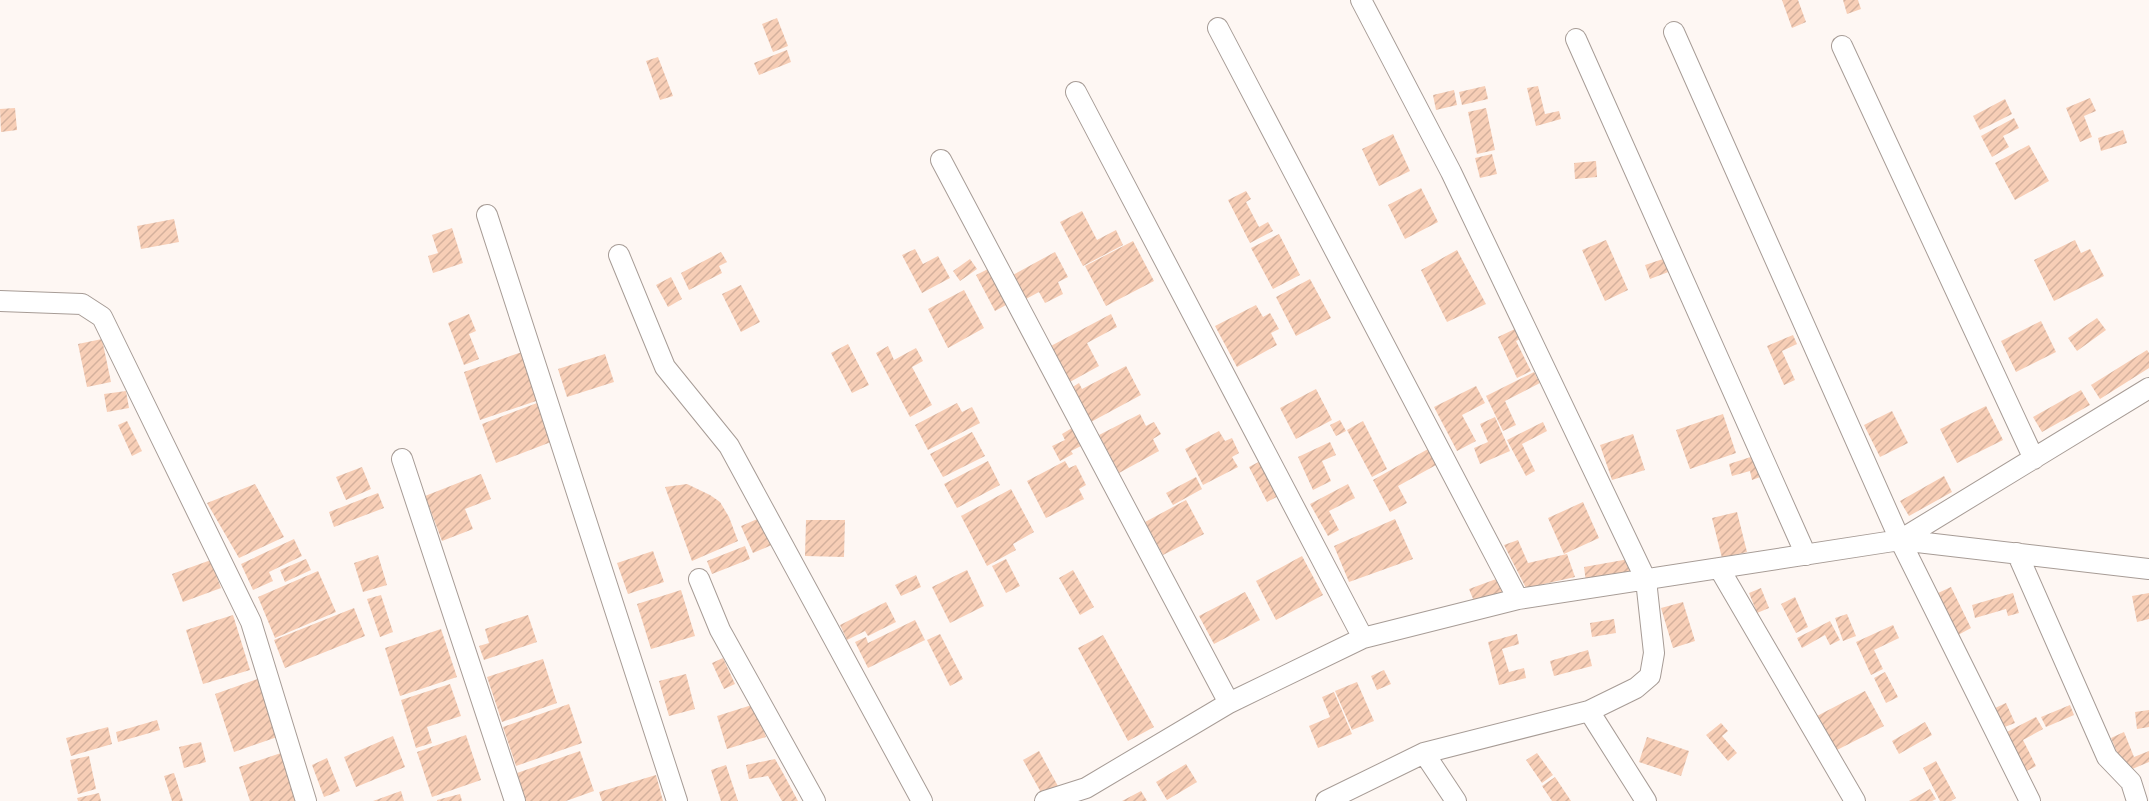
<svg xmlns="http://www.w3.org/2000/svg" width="2149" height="801" font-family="'Noto Sans',sans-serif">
  <defs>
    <pattern id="building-hatch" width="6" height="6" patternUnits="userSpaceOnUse" patternTransform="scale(1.5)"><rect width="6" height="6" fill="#f7ceb6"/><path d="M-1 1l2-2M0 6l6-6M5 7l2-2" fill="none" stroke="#d4b19d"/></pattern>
  </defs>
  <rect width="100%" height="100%" fill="#fef7f3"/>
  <path fill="url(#building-hatch)" d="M1782 0H1798L1806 22 1792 28Z
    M1843 0H1858L1861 9 1847 14Z
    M777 18 788 46 773 52 762 24Z
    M787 50 791 62 759 75 754 63Z
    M658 57 673 96 660 100 646 61Z
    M1485 86 1488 99 1462 105 1459 92Z
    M1538 86 1545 114 1559 111 1561 119 1536 126 1527 88Z
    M1454 90 1457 105 1436 110 1433 95Z
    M2090 98 2096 111 2084 116 2092 137 2080 142 2066 108Z
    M2005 99 2012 114 1980 130 1973 116Z
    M15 108 17 130 1 132 0 109Z
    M1486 108 1495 150 1477 154 1468 112Z
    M2014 118 2019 128 2003 136 2009 147 1992 157 1981 136Z
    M2123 130 2127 143 2101 151 2098 138Z
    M1393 134 1410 171 1379 186 1362 149Z
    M2029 145 2049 181 2015 200 1995 163Z
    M1492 154 1497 174 1480 178 1475 158Z
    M1596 161 1597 177 1575 179 1574 163Z
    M1421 188 1438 222 1405 239 1388 205Z
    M1246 191 1251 199 1246 202 1259 227 1268 222 1273 231 1250 243 1228 200Z
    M1082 211 1097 240 1116 230 1123 245 1083 266 1060 222Z
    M174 219 179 242 141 249 137 226Z
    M452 228 463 263 433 273 428 256 438 253 432 235Z
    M1279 234 1300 275 1273 289 1251 248Z
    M1606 240 1628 290 1605 301 1582 250Z
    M2075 240 2081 253 2090 249 2104 276 2054 301 2034 260Z
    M1133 241 1154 281 1106 306 1085 266Z
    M915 249 923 264 938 256 950 278 922 293 902 255Z
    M1457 250 1486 304 1447 322 1421 270Z
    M721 252 727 262 719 266 722 273 689 290 681 273Z
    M1055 252 1068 277 1058 282 1063 294 1045 303 1039 292 1024 300 1011 276Z
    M1666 258 1671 271 1650 279 1645 265Z
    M970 259 977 269 960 281 953 271Z
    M988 269 1006 305 995 311 976 275Z
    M671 277 682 299 668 307 656 285Z
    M1310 279 1331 318 1296 336 1276 297Z
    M741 285 760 322 741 332 722 294Z
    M964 290 984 328 948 348 928 309Z
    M1256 305 1263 317 1270 313 1279 329 1271 333 1277 345 1237 367 1215 326Z
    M469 314 476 331 469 334 479 359 464 365 448 323Z
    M1111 314 1117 327 1087 343 1099 366 1068 383 1049 347Z
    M2097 318 2106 330 2077 351 2068 338Z
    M2041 321 2056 352 2016 372 2001 341Z
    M1517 328 1522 338 1516 341 1531 371 1517 378 1498 337Z
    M1793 335 1797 344 1782 351 1795 380 1784 385 1767 346Z
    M102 339 111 382 87 387 78 344Z
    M848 344 869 385 852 393 831 353Z
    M888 346 894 360 916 348 923 361 912 367 932 405 910 417 876 353Z
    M2147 350 2149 353V368L2100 399 2091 385Z
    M525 351 542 399 480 420 464 372Z
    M605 354 614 382 567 397 558 369Z
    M1126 366 1141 395 1089 423 1071 388 1079 383 1082 389Z
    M1534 372 1540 383 1505 401 1516 425 1503 431 1486 396Z
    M1476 386 1485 403 1462 415 1476 441 1457 451 1434 407Z
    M1316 389 1332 420 1296 439 1280 408Z
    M2081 390 2090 405 2042 432 2033 417Z
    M126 391 129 408 107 412 104 394Z
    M537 403 551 442 496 463 482 424Z
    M957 403 962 412 972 407 980 423 928 450 915 425Z
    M1986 406 2003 440 1957 463 1940 429Z
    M1892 411 1908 443 1880 457 1864 425Z
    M1140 414 1146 426 1154 422 1161 434 1153 439 1159 451 1119 473 1099 435Z
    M1723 414 1736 453 1690 469 1676 430Z
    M1495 417 1510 451 1480 464 1474 448 1488 442 1480 424Z
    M1340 420 1346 431 1336 436 1330 425Z
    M127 421 142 451 132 456 118 425Z
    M1363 421 1387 469 1372 477 1347 430Z
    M1543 422 1547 431 1522 444 1535 471 1526 476 1507 440Z
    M1072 428 1081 446 1071 451 1073 454 1060 461 1052 446 1065 440 1062 434Z
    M1219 431 1225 441 1232 438 1239 453 1232 457 1238 467 1203 485 1185 449Z
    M972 432 985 456 943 477 930 454Z
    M1633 434 1645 470 1612 480 1600 445Z
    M1330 442 1336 455 1322 461 1331 481 1313 490 1298 457Z
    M1428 449 1436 465 1398 486 1407 503 1390 512 1373 480Z
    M1757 455 1763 476 1752 480 1750 471 1732 476 1729 464Z
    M1266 458 1284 493 1267 502 1249 467Z
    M988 461 1000 485 957 508 944 484Z
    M1065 461 1069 468 1076 465 1086 485 1079 489 1084 499 1046 518 1027 481Z
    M362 467 371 489 346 500 336 477Z
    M481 474 491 499 465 509 473 529 442 541 425 496Z
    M1944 476 1952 492 1909 516 1900 501Z
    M1196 477 1202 489 1173 505 1166 493Z
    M255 484 284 537 239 558 207 503Z
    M687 484 710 495 720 502 729 517 738 541 692 561 665 487Z
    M1348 484 1355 498 1329 511 1339 530 1328 536 1310 504Z
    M1011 489 1034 532 1013 544 1016 550 987 566 961 516Z
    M378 493 384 508 334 527 329 512Z
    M1186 500 1204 534 1163 555 1145 522Z
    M1583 502 1599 538 1564 554 1548 518Z
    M1737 512 1747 552 1722 558 1712 518Z
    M762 517 774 544 753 553 741 526Z
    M1395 519 1413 559 1349 582 1334 546Z
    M806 520H845L844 557 805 556Z
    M294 539 302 556 269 572 273 581 253 590 241 564Z
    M1518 540 1528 563 1567 554 1575 577 1526 588 1504 545Z
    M745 546 750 559 712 574 707 561Z
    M653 551 664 582 628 594 617 563Z
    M378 555 387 585 363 592 354 563Z
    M1302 556 1323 595 1276 620 1256 581Z
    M306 559 311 570 285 582 280 570Z
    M1006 559 1020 586 1006 593 992 566Z
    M1629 559 1632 574 1586 582 1584 567Z
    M211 560 221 588 183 602 172 574Z
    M967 570 984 606 950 623 932 587Z
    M1073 570 1094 607 1080 615 1059 578Z
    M318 571 336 612 275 638 258 597Z
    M916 575 921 587 901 596 895 585Z
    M1499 578 1505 594 1476 606 1469 589Z
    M1951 587 1971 628 1958 635 1938 593Z
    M1761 588 1769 608 1757 613 1749 593Z
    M681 590 695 636 651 649 637 604Z
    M1245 592 1260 620 1214 644 1199 616Z
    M2013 593 2019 613 2008 616 2006 609 1975 618 1972 605Z
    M2149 593V619L2137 622 2132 596Z
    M381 595 393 632 380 637 367 599Z
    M1795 597 1808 627 1796 633 1781 604Z
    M886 602 896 622 868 636 865 631 847 640 840 625Z
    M1683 602 1695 641 1673 648 1661 608Z
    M354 608 365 636 285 668 274 640Z
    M1847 614 1856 636 1843 641 1835 618Z
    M233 615 250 670 203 684 186 630Z
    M528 615 537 642 484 660 479 646 489 643 485 629Z
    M1614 619 1616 633 1592 637 1590 623Z
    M915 620 925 640 868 668 855 642 866 637 868 643Z
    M1830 621 1840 640 1830 645 1825 635 1802 648 1797 638Z
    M1893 625 1899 638 1874 650 1883 669 1871 675 1856 642Z
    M441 629 457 677 400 696 385 648Z
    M940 634 963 679 950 686 927 640Z
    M1517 634 1519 644 1502 649 1509 672 1524 668 1526 678 1499 685 1488 642Z
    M1103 635 1154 727 1128 741 1078 648Z
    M1588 650 1592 666 1554 676 1550 661Z
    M723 658 735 684 724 689 712 663Z
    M543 659 557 703 502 722 487 677Z
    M1384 670 1391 684 1377 690 1371 676Z
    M1885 672 1898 697 1886 703 1874 678Z
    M686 674 695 709 669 716 659 681Z
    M263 677 283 735 234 752 215 694Z
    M1357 682 1374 721 1352 730 1335 691Z
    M450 684 461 716 427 727 432 743 416 748 401 700Z
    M1865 691 1884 726 1835 751 1817 716Z
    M1334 692 1352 734 1318 748 1309 726 1330 717 1322 697Z
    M2006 703 2015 723 2002 728 1993 709Z
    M569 704 582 743 516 766 503 727Z
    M755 704 766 737 727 749 717 716Z
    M2070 705 2074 715 2046 727 2041 717Z
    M2149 710V727L2137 729 2135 712Z
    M2036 717 2043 729 2023 740 2036 766 2025 772 2005 733Z
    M157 720 160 730 118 742 116 732Z
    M1925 722 1932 735 1899 754 1892 741Z
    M1721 723 1728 731 1722 736 1737 753 1728 761 1706 735Z
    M108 727 112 744 71 756 66 738Z
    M2124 732 2134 757 2149 751V762L2125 772 2111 738Z
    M466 735 481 780 432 797 417 752Z
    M393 736 405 767 356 787 344 757Z
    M1647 737 1689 751 1681 776 1639 762Z
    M201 742 206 762 184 768 179 747Z
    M580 751 594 791 566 801H526L517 773Z
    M1039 751 1059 788 1043 796 1023 760Z
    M284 752 299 801H250L239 767Z
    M1537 753 1553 775 1542 783 1526 760Z
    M89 756 96 789 78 794 70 760Z
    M327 758 340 791 324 797 312 765Z
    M775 759 783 773 798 801H782L768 776 749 779 746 765Z
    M1936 761 1956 798 1951 801H1940L1923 768Z
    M1186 764 1197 782 1167 800 1156 782Z
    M726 765 738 801H721L711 770Z
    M174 773 183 801H172L164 776Z
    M656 775 663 801H602L599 792Z
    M1555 777 1571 801H1552L1542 786Z
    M1930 789 1936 799 1932 801H1909Z
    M401 791 404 801H373Z
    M1141 791 1147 801H1122Z
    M99 793 101 801H78L77 798Z
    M460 794 462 801H437V800Z"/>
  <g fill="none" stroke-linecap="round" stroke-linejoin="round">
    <g stroke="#a79c96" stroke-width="22">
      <path id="street" d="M1218 28 1518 599
        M1674 32 1900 540 2030 801
        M1576 39 1806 555
        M1842 46 2034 459
        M1076 92 1363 638
        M941 160 1229 703
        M487 215 677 801
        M619 255 665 367 729 446 922 801
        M0 301 82 304 102 317 251 622 306 801
        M402 459 515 801
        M1900 540 2149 388
        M2017 553 2107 757 2131 782 2137 801
        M1719 568 1855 801
        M699 579 720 630 815 801
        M1589 711 1646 801
        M1424 753 1456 801
        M1045 801 1086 788 1229 703 1363 638 1518 599 1900 540 2149 569
        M1326 801 1424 753 1589 711 1636 688 1650 676 1654 653 1646 580 1451 172 1361 0"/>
    </g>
    <use href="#street" stroke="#fff" stroke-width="20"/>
  </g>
</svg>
